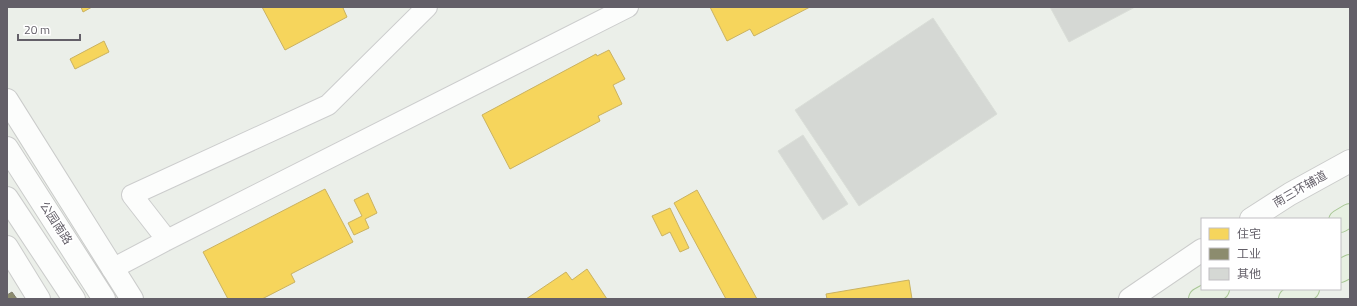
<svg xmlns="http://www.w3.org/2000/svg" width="1357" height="306" font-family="'Titillium Web','Noto Sans SC',sans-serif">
  <rect width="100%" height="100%" fill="#ebefe9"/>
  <path fill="#f6d55c" stroke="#cab260" d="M81 7H92L83 12Z
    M262 7H346L343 8 347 17 285 50Z
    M710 7H810L754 36 750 29 727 41Z
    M104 41 109 52 75 69 70 59Z
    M609 50 625 79 613 85 622 104 598 116 600 121 510 169 482 115 596 54 597 56Z
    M325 189 353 242 291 274 295 282 262 299H228L203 252Z
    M697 190 757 299H726L674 203Z
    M368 193 377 213 365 219 369 228 354 235 348 223 362 216 354 200Z
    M670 208 689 248 680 252 670 232 662 236 652 216Z
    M587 269 607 299H526L566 272 572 280Z
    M909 280 912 299H827L826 294Z"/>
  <path fill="#8c8c6e" stroke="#807e6c" d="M12 292 17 299H7V295Z"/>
  <path fill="#d5d8d4" stroke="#daded8" d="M1050 7H1135L1069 42Z
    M933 18 997 114 859 206 795 110Z
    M803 135 848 204 823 220 778 151Z"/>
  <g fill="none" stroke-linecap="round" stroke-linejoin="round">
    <g stroke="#cccdcd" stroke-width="22">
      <path id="street" d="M167 240 132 195 328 105 427 7
        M112 269 167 240 628 7"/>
    </g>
    <g stroke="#cbcccb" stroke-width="24">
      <path id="secondary" d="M7 100 132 299
        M7 148 104 299
        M7 198 74 299
        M1251 219 1290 194 1350 161
        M7 247 39 299
        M1130 299 1202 250"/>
    </g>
    <g stroke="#a8c795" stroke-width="24">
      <path id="highway" d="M1340 221 1350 215
        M1340 271 1350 266
        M1200 299 1218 289
        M1290 299 1308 289"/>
    </g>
    <use href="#street" stroke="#fcfdfc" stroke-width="20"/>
    <use href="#secondary" stroke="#fcfdfc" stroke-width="22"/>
    <use href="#highway" stroke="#e7f0e2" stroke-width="22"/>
  </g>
  <g text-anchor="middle" stroke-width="4" stroke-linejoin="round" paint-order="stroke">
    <g font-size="12" fill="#635f68" stroke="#fff">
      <text transform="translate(1300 189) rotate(-30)" y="4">南三环辅道</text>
      <text transform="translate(56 223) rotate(57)" y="4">公园南路</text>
    </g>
  </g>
  <rect width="1357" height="306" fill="none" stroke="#635f68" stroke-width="16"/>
  <rect x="1201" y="218" width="140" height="72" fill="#ffffff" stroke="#c1bfc3"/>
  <rect x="1209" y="228" width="20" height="12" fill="#f6d55c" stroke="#c1bfc3"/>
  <text x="1237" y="238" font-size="12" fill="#635f68">住宅</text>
  <rect x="1209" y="248" width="20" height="12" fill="#8c8c6e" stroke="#c1bfc3"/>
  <text x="1237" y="258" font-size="12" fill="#635f68">工业</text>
  <rect x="1209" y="268" width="20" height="12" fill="#d5d8d4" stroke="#c1bfc3"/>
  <text x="1237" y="278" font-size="12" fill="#635f68">其他</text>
  <path d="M18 34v6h62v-6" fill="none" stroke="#635f68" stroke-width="2"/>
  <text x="24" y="34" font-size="12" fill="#635f68" stroke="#ffffff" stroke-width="3" paint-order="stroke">20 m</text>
</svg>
